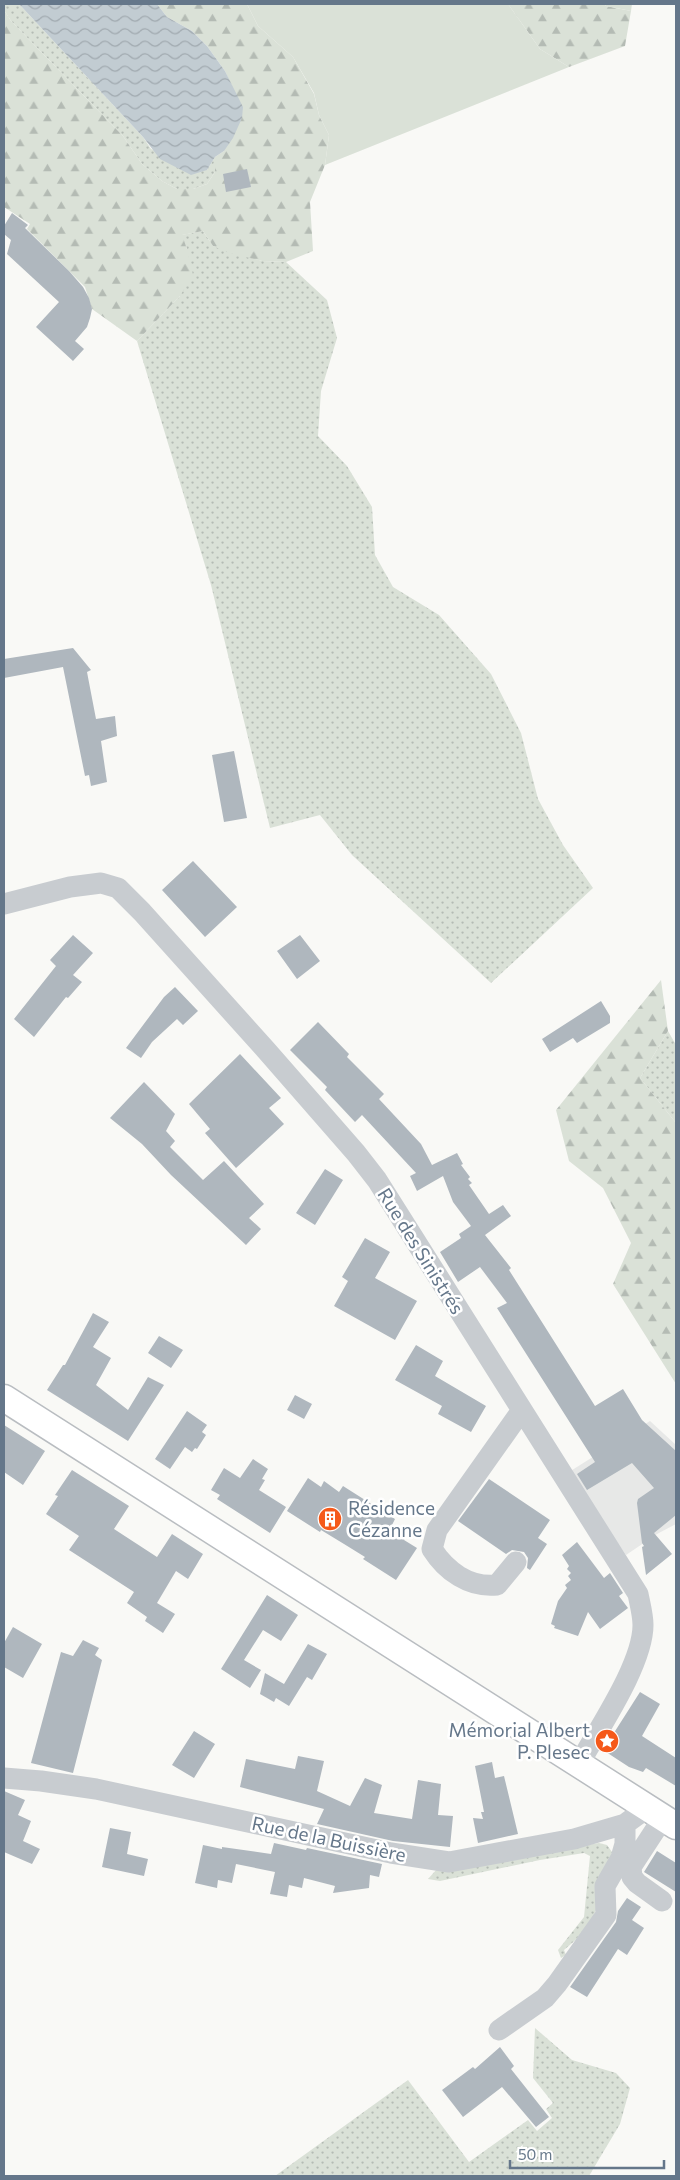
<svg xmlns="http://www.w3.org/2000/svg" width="680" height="2180" font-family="Commissioner,sans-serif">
  <defs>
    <pattern id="grass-dots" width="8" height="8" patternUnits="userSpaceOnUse" patternTransform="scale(1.25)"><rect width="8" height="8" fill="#dae1d7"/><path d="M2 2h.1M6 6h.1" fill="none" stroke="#b4bbb4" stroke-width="1.8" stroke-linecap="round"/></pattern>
    <pattern id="forest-firs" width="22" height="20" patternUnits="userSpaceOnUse" patternTransform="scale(1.25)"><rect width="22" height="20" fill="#dae1d7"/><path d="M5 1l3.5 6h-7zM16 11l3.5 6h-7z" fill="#b4bbb4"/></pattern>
    <pattern id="water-waves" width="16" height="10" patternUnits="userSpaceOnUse" patternTransform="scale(1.25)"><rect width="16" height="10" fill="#c2ccd2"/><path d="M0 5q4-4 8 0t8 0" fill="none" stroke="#a1aab0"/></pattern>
  </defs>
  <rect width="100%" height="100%" fill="#f9f9f6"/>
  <path fill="#e7e8e7" d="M650 1421 676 1445V1524L657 1534 626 1555 569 1472Z"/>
  <path fill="url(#grass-dots)" d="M4 4H19L143 137 151 149 207 170 215 157V172L207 184 193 189H177L162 181 142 164 123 136 11 21 4 10Z
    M203 231 213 246 262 261 286 262 327 300 337 338 321 391 318 436 347 466 372 507 375 555 393 587 439 615 491 674 521 733 538 799 563 845 593 888 491 983 352 855 320 815 270 828 211 585 137 341 180 296 187 249 181 235Z
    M668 1031 676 1045V1123L640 1078Z
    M599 1843 607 1845 612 1852C601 1895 601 1921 564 1950L566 1955 561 1958 558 1950 584 1917 590 1856 584 1853 540 1860 440 1881 428 1879 437 1869Z
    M535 2028 572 2060 616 2073 630 2088 620 2124 589 2176H275L408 2080 469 2162 528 2120 537 2131 552 2118 546 2109 553 2103 533 2078Z"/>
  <path fill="url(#forest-firs)" d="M157 4H247L258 26 293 57 314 94 319 115 329 135 325 165 310 202 313 251 286 262 262 261 229 253 213 246 203 231 182 235 187 249 193 275 180 296 137 341 92 309 85 287 27 229 30 224 4 207V10L11 21 123 136 142 164 162 181 177 189H193L207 184 215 172V157L224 151 232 86 225 71 207 46 192 31 167 17Z
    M508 4H604L606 6 631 11 625 46 569 67 540 49Z
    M661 980 668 1031 640 1078 676 1123V1384L613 1284 631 1243 603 1188 569 1161 556 1110Z"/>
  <path fill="#dae1d7" d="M247 4H508L540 49 569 67 325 165 329 135 319 115 314 93 293 57 258 26Z
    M604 4H632L631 11 606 6Z"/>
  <path fill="url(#water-waves)" d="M19 4H157L167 17 192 31 207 46 225 71 243 107 242 118 233 138 224 151 215 157 207 170 191 175 160 159 143 137Z"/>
  <path fill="#afb7be" d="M247 169 251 187 226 192 223 174Z
    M12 213 28 225 25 228 69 271 83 287 89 298 92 309 90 318 87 327 75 341 84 349 73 361 36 327 59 302 7 254 11 240 4 234V226Z
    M73 648 91 670 87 672 96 719 115 716 117 736 101 741 107 782 91 786 89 775 85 776 63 667 4 678V659Z
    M234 751 247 818 224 822 212 755Z
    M193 861 237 907 205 937 162 890Z
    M73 935 93 953 73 975 82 982 68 998 66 997 34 1037 14 1019 56 966 50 960Z
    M300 935 320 961 297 979 277 951Z
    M175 987 198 1011 183 1025 177 1019 152 1042 141 1058 126 1048 164 997Z
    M601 1001 610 1016V1023L577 1043 573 1038 550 1052 542 1039Z
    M318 1022 349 1054 347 1057 384 1094 379 1099 421 1144 432 1165 457 1153 463 1164 461 1165 470 1177 468 1179 472 1183 469 1185 489 1214 503 1205 511 1216 485 1235 511 1268 509 1270 595 1406 623 1389 642 1420 676 1451V1515L654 1533 672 1554 646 1575 642 1547 644 1546 642 1543 637 1503 638 1499 654 1488 632 1463 587 1490 577 1474 595 1462 497 1308 507 1303 480 1267 458 1282 440 1252 461 1238 459 1234 471 1226 453 1202 443 1176 417 1191 410 1176 416 1173 362 1115 355 1122 325 1090 327 1087 290 1050Z
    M240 1054 281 1098 269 1108 284 1124 236 1168 205 1133 210 1129 189 1104Z
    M144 1082 175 1114 166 1131 175 1141 170 1147 203 1180 224 1161 264 1204 249 1218 261 1229 246 1245 171 1175 142 1144 110 1118Z
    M325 1169 343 1180 315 1225 296 1213Z
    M365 1238 390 1252 375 1278 417 1301 395 1340 334 1306 348 1281 342 1277Z
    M93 1313 109 1322 93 1347 111 1358 96 1385 128 1410 148 1377 164 1385 128 1441 47 1390 63 1365H65Z
    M159 1336 183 1350 171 1368 148 1353Z
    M416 1345 443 1361 435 1376 486 1406 471 1432 438 1414 442 1406 395 1380Z
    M295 1395 312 1404 304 1419 287 1410Z
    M187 1411 207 1425 202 1432 206 1435 197 1449 195 1448 192 1452 185 1447 170 1469 155 1459Z
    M4 1425 45 1451 23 1485 4 1472Z
    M253 1459 268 1469 262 1479 265 1480 259 1490 286 1507 270 1533 217 1499 220 1495 211 1490 224 1468 240 1478Z
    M72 1470 129 1506 114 1529 157 1557 172 1534 203 1554 188 1579 176 1571 157 1603 175 1614 163 1633 145 1621 147 1617 127 1603 134 1592 69 1550 79 1536 46 1514 58 1496 55 1495Z
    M308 1478 321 1487 324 1481 339 1492 343 1486 395 1519 392 1525 407 1535 404 1540 417 1548 396 1580 363 1559 365 1557 344 1544 321 1530 320 1532 287 1511Z
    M489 1479 550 1520 538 1538 547 1544 530 1570 527 1568 528 1558 524 1552 512 1550 506 1554 458 1521Z
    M577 1542 604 1578 610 1573 623 1593 619 1596 628 1608 600 1629 588 1612 578 1636 554 1628 555 1626 551 1624 558 1601 567 1588 565 1585 571 1580 568 1576 571 1573 567 1569 569 1566 562 1555Z
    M267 1595 298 1615 281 1641 263 1630 244 1660 261 1670 250 1688 221 1669Z
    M13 1627 42 1644 23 1678 4 1667V1643Z
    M83 1640 99 1648 95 1655 102 1660 73 1773 31 1763 61 1652 73 1656Z
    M308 1644 327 1654 312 1680 307 1677 289 1706 276 1698 274 1702 260 1694 265 1673 284 1684Z
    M640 1692 660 1704 642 1736 676 1758V1786L646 1768 643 1772 629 1767 603 1750Z
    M194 1731 215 1744 194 1778 172 1765Z
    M298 1756 324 1761 317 1791 350 1806 365 1778 382 1785 374 1813 412 1819 418 1780 441 1784 438 1815 453 1816 450 1847 393 1841 317 1824 324 1809 240 1787 246 1759 295 1769Z
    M492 1762 495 1778 504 1776 518 1834 478 1843 473 1818 483 1819 481 1812H484L475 1766Z
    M4 1791 25 1800 18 1815 31 1821 23 1841 40 1849 32 1864 4 1852Z
    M110 1828 131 1832 127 1854 148 1859 144 1876 102 1867Z
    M274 1843 306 1850 307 1848 382 1864 379 1877 370 1875 369 1888 333 1893 335 1886 304 1878 302 1888 289 1885 287 1897 270 1894 275 1872 236 1864 232 1883 218 1880 217 1888 195 1883 203 1845 222 1849V1847L271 1854Z
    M657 1851 676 1863V1892L644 1872Z
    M627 1898 641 1907 632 1920 644 1928 627 1955 618 1949 587 1997 570 1987 616 1922 618 1911Z
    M500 2047 514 2066 511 2069 549 2117 536 2127 502 2087 463 2117 442 2090 473 2067 475 2069Z"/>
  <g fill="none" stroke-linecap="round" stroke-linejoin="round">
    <g stroke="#b9bdc1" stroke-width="29">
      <path id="major" d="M4 1398 676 1826"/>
    </g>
    <path stroke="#c8ccd0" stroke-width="21" d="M4 904 70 887 101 883 118 888 142 912 266 1050 356 1153 377 1180 638 1594C640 1604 643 1615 643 1625 643 1664 599 1728 579 1764
      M516 1562 497 1585C469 1588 446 1571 432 1549L437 1530 522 1410
      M4 1778 41 1781 96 1789 391 1853 449 1862 574 1839 625 1824 647 1808
      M662 1901 637 1883 632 1877 631 1867 663 1818
      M499 2030 545 1998 557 1984 606 1915 605 1886 621 1858 625 1844V1824"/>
    <use href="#major" stroke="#fff" stroke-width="26"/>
  </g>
  <defs>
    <g id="building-disc" transform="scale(1.25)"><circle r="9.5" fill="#f5591a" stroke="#fff"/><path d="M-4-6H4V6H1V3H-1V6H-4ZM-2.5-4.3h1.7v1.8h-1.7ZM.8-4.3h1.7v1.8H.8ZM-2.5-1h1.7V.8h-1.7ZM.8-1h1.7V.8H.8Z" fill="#fff"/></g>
    <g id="sight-disc" transform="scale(1.25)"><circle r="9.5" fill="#f5591a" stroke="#fff"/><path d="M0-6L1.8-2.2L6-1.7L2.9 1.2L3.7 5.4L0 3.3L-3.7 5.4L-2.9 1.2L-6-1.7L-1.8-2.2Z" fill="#fff"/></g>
  </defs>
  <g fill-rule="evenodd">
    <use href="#building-disc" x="330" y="1519"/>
    <use href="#sight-disc" x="607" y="1741"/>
  </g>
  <g text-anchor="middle" stroke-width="5" stroke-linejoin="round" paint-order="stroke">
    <g font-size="19" fill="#65778a" stroke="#fff">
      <text transform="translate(421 1251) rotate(58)" y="7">Rue des Sinistrés</text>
      <text transform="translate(329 1839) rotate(12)" y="7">Rue de la Buissière</text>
    </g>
    <g font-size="19" fill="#65778a" stroke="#fff" text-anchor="start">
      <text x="348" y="1515">Résidence<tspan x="348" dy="22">Cézanne</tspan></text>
      <text x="590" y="1737" text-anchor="end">Mémorial Albert<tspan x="590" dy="22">P. Plesec</tspan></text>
    </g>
  </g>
  <rect width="680" height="2180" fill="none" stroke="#65778a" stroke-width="10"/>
  <path d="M510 2160v8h154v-8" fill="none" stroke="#65778a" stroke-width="2.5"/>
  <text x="518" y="2160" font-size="15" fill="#65778a" stroke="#ffffff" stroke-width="4" paint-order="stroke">50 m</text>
</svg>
